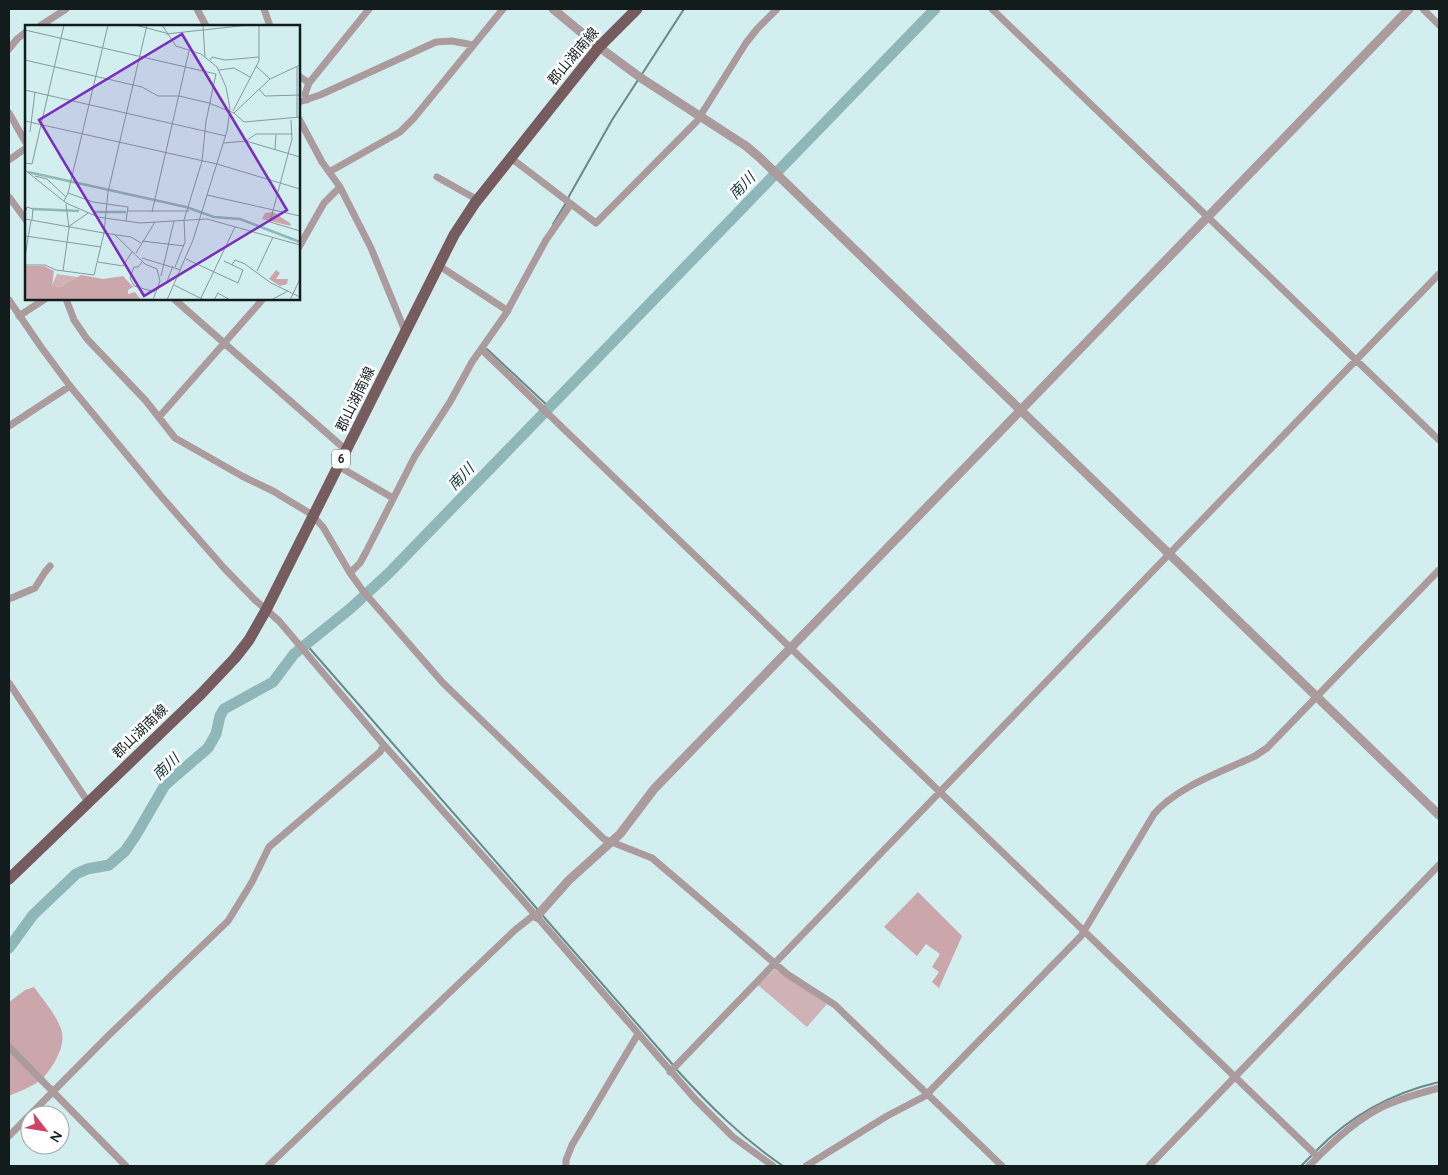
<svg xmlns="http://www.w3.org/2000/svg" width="1448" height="1175" font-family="Quicksand,'Noto Sans JP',sans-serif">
  <rect width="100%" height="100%" fill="#d2eeef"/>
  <path fill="#cfb2b6" d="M775 969 827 1004 807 1027 758 985Z"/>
  <path fill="#cba7ab" d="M918 892 962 936 939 988 932 982 939 972 932 967 940 954 926 944 917 956 884 927Z
    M34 987C43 1000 56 1014 61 1029 67 1045 53 1067 43 1078 36 1085 18 1092 9 1096V1002L25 990Z"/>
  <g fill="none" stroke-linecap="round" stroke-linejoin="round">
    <path stroke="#6a8889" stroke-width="2" d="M642 74 684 9
      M568 198 612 120 638 80
      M553 224 566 203
      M487 349 549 407
      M305 643 539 911
      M543 916 673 1065
      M676 1069C709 1105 743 1139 783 1166
      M1316 1151C1350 1116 1392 1093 1439 1082
      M1301 1166 1312 1155"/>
    <path stroke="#8fb6b8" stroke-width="11" d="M9 948 33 915 76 874 87 869 109 865 125 851 136 835 165 785 208 748 216 734 220 716 224 709 273 682 294 654 351 608 389 573 935 9"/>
    <path stroke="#ab9b9d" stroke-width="7" d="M197 9 206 26
      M264 9 270 26
      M992 9 1439 440
      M1423 9 1439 25
      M40 26 66 9
      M9 49 17 39 26 32
      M299 76 309 83
      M307 100 305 94 309 83 369 9
      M299 102 320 95 436 42 452 41 473 45
      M9 113 26 143
      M299 119 322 162 340 187 371 248 405 331
      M511 158 596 223 697 121 746 43 757 29 777 9
      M9 160 26 148
      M329 172 400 132 414 118 503 9
      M437 177 478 200
      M9 197 26 220
      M299 247 324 203 340 187
      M438 265 508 311
      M66 299 74 320 87 339 146 401 175 438 242 476 273 491 311 514 323 527 350 573 363 591 443 683 604 839 652 858 693 893 787 974 835 1005 1002 1166
      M174 299 346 450
      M9 300 41 347 70 386 160 495 224 568 255 600 279 621 384 745 524 902 695 1099 733 1137 773 1166
      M19 316 45 299
      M481 349 1318 1157
      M159 417 263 299
      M9 426 70 386
      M338 466 393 498
      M350 573 360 563 366 552 415 456 450 402 472 362 505 315 546 240 571 204
      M9 599 35 588 45 572 50 566
      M9 683 88 802
      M9 1047 126 1166
      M670 1072 1439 274
      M9 1136 108 1036 228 921 252 882 269 847 380 752 384 745
      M268 1166 515 930 534 915
      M566 1166V1160L572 1145 638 1034
      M806 1166 887 1116 927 1095 931 1090 1081 936 1154 814C1176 787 1224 771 1255 756L1267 748 1439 570
      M1149 1166 1439 865
      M1309 1166C1330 1144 1356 1119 1384 1106 1402 1098 1420 1093 1439 1088"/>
    <path stroke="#ab9b9d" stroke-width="9" d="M553 9 599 47 641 78 746 146 759 157 1439 815
      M536 917 569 880 620 834 654 789 1409 9"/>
    <path stroke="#775c5f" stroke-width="11" d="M9 879 201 694 235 658 249 640 266 610 454 235 475 203 599 47 637 9"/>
  </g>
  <g text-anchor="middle" stroke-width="5" stroke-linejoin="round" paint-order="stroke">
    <rect fill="#fff" stroke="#596060" stroke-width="1" x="332" y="449.5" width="18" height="19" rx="4"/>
    <g font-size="12" font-weight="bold" fill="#121c1c">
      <text x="341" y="463">6</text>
    </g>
    <g font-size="14" fill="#121c1c" stroke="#fff">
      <text transform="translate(573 56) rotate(-50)" y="5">郡山湖南線</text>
      <text transform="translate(355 399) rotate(-64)" y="5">郡山湖南線</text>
      <text transform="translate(140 731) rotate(-44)" y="5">郡山湖南線</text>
    </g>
    <g font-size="15" font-style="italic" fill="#0c3436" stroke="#fff">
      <text transform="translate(742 186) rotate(-46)" y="5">南川</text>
      <text transform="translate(461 477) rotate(-46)" y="5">南川</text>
      <text transform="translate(166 767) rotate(-44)" y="5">南川</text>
    </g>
  </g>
  <g transform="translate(25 25)">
    <rect width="275" height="275" fill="#d2eeef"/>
    <path d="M32 249 52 252 35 262 27 260Z" fill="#cfb2b6"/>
    <path d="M248 187 265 198 266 201 237 194 240 188ZM0 241H19L29 246 27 260 35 262 56 250 78 254 98 251 108 262 103 265V269L110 267 116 275H0ZM251 245 255 248 251 254H263L262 259 255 261 244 254Z" fill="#cba7ab"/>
    <path fill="none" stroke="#8fb6b8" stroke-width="2.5" d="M3 147 161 182 189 192 215 194 275 217M8 184 54 186M68 187H101"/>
    <path fill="none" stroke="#859a9b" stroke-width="1" d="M110 0 141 8M137 0 151 21 176 29 192 42 201 62 205 84 202 106 168 215 142 275M178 0 180 32M0 5 191 49 181 96 177 136 159 195 160 217 150 242M141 9 224 0M275 21V39M0 35 117 62 133 71H154L184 78 209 88 219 97 275 92M185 35 187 32 200 35 234 32M231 41 245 54M272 42V93M194 45 209 43 225 52M234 64 240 71 275 70M0 65 201 111M208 86 234 36V0M209 88 245 54 275 40M266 95 267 114 245 197 275 206M0 96 192 139M5 107 10 67M221 116 231 109H267M199 118 221 116 275 132M250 124 251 109M0 138 7 139 39 0M192 139 275 164M0 145 41 178 73 192 115 198 182 194 275 220M10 151 22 154 41 172M43 168 83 0M182 170 275 191M39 176 43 168 68 177 103 182 101 196M103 186H164M127 187 164 26M0 188 2 182 8 184 7 195M0 194 79 208 83 167 122 0M43 202 63 188M90 210 120 239 132 244 135 256 128 275M0 211 76 222M117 216 159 221M111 228 130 197M0 232 6 195M117 233 156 245M161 234 213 258 218 245 199 236M73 237 98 241 107 227M117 237 113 242H109L105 253 109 261 130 267M0 240H20L31 245 69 250 79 208 106 212 116 218M207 240 210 235 220 239 246 258 275 272M38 246 44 203 41 179M232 246 248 212M136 251 149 196M141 259 148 241M149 260 179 275M176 273 210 202M189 275 193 268 205 275M246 275 263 266M265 275 275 254"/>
    <path fill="#7b2cbf" fill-opacity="0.15" stroke="#7b2cbf" stroke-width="2.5" d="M157 9 262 185 119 271 14 95Z"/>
    <rect width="275" height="275" fill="none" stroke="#121c1c" stroke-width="2.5"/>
  </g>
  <rect width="1448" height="1175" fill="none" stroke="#121c1c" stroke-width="20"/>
  <g transform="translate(45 1130) rotate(121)"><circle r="24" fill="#ffffff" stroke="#a0a4a4"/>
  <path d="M0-4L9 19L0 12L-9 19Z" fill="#d14265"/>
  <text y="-8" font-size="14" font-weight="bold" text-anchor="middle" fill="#121c1c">N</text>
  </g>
</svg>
